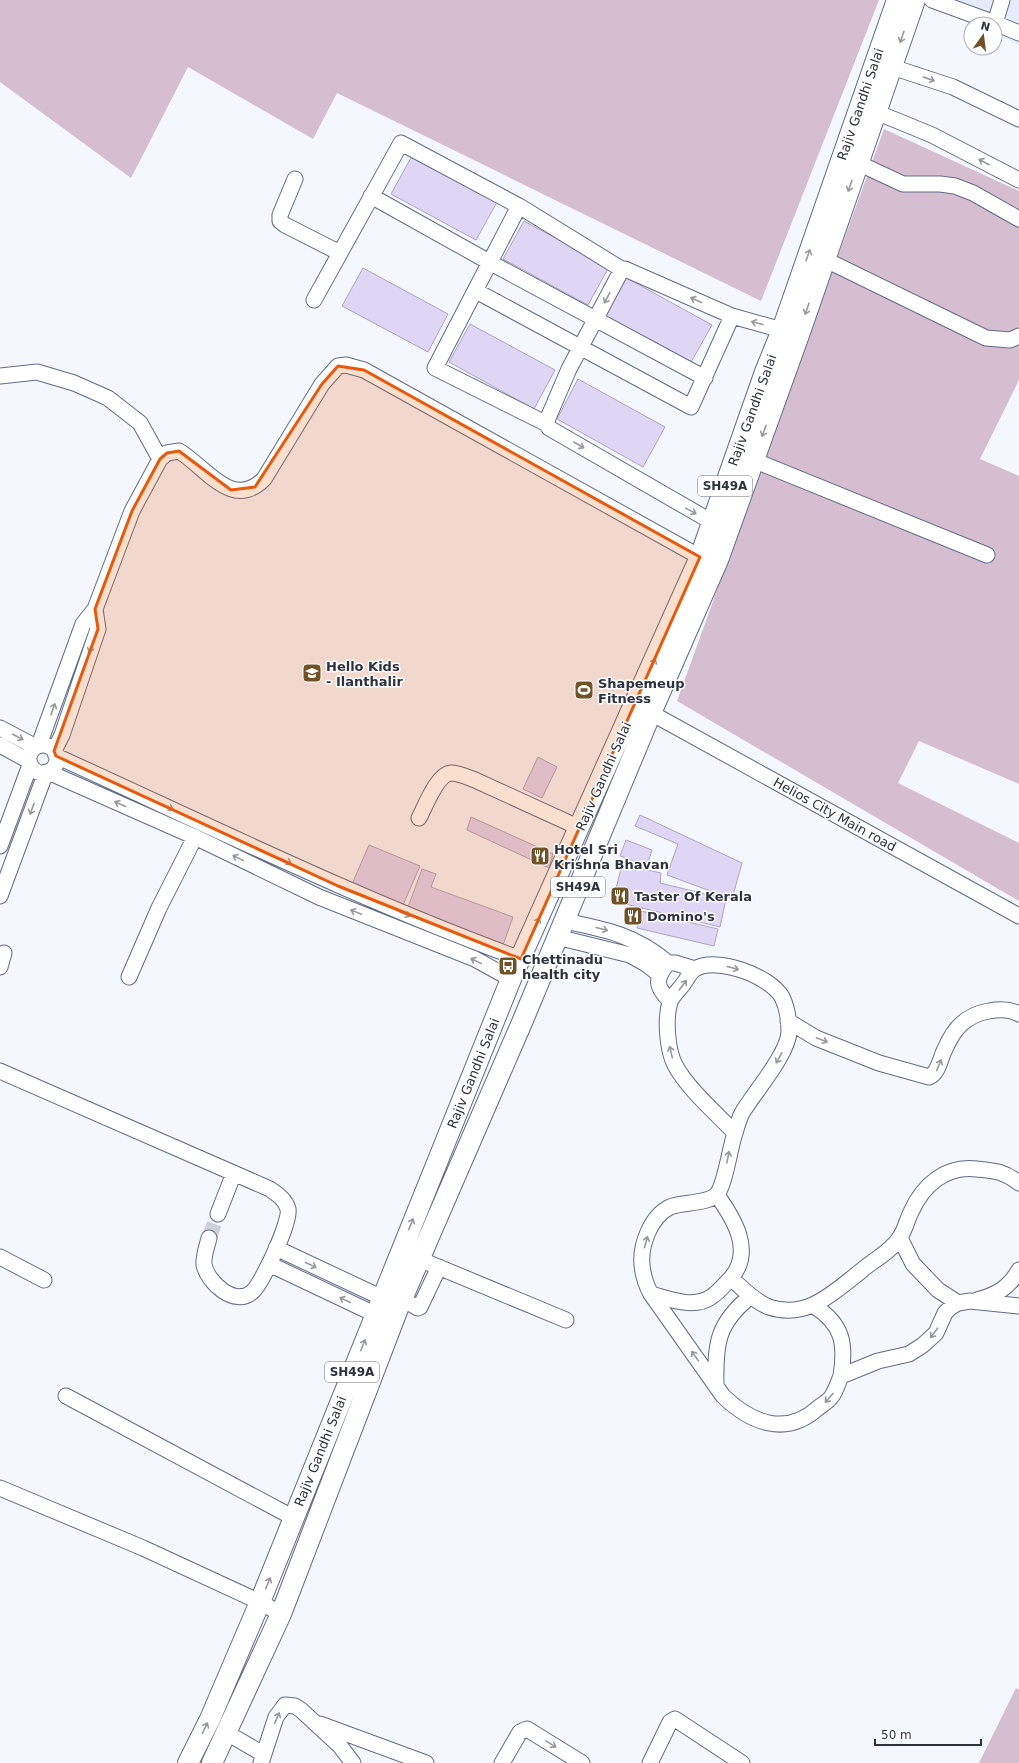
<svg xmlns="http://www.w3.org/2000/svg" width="1019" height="1763" font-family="'DejaVu Sans',sans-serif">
  <rect width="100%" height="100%" fill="#f4f7fd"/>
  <path fill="#e4ebfa" d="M932 0H1019V45L995 34V24H973L944 11Z"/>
  <path fill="#d4becf" d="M0 0H879L761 301 337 93 313 139 188 67 131 178 0 82Z
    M884 129 1019 191V380L980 459 1019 476V784L919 741 898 783 1019 843V901L677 701Z
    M1016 1688 1019 1690V1763H979Z"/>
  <path fill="#dfd6f5" stroke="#ada4c1" d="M412 156 497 202 476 240 391 194Z
    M524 221 609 267 588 305 503 259Z
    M363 268 448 314 428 352 342 306Z
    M625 277 712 325 690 364 603 316Z
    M470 324 555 370 534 409 449 362Z
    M578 379 665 427 643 467 557 419Z
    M538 757 557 767 542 798 523 789Z
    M640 815 742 863 732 899 667 875 678 844 635 826Z
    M471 817 553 854 549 868 467 830Z
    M626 840 652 850 647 866 620 856Z
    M369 845 420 866 403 905 352 884Z
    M622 864 661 873 660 883 726 899 720 927 613 901Z
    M422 869 436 874 431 887 513 917 503 945 407 910Z
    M641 911 718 929 714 946 637 928Z"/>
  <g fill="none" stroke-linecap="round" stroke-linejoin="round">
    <path stroke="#ccd0d7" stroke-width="15" stroke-dasharray="15 8" stroke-linecap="butt" d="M209 1238 218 1214"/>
    <g stroke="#616c86" stroke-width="17">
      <path id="minor" d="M932 0 995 23
        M1002 0 995 23 1019 33
        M892 67 953 87 1019 119
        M876 112 932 135 1019 180
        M858 163 903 184H940L955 186 973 193 1019 219
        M295 179 280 215V221L285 225 340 253
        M371 196 491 263 705 378
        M519 206 435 368 547 424 549 428 712 522
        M824 259 986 338 1010 340 1019 336
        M476 291 691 407 732 316
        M314 300 401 143 519 206 623 270
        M0 376 37 372 74 383 108 398 140 423 160 459
        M547 424 548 418 569 369 621 271 625 269 732 316 782 330 793 331
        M753 460 987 555
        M651 713 1019 916
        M0 728 36 747
        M0 745 29 761
        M39 745 83 624 95 609 132 511 160 459 167 453 179 451C206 467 232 511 264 479L322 384 338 366 346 365 364 370 700 557
        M29 759a14 14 0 1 1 28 0a14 14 0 1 1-28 0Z
        M54 751 62 735 98 629 95 609
        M56 756C210 826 362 901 521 959
        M48 772 195 837 319 897 475 959 511 979
        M419 818C425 807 437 774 451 773 459 773 467 777 475 780L580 828
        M0 846 30 765
        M0 896 46 772
        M564 921C604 929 636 935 668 963
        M557 937 630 955 646 964 659 974
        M0 967 4 953
        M129 977 159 908 195 837
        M670 1001C655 986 655 979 668 963H675L695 969
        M788 1021 816 1038 879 1063 929 1077C939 1073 940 1058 945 1049 954 1028 966 1015 989 1011 999 1009 1010 1009 1019 1014
        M0 1071 270 1189C278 1195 285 1199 288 1209 291 1221 262 1284 252 1292 235 1307 208 1283 204 1265 203 1256 207 1247 209 1238
        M735 1133C737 1126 739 1119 742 1113 754 1093 788 1054 789 1032 789 1021 787 1007 782 997 770 976 717 956 695 969 691 971 687 979 684 983 680 989 672 996 670 1002 665 1018 667 1050 675 1065 687 1088 716 1113 735 1133 730 1147 725 1185 717 1194 709 1204 682 1202 670 1207 651 1216 640 1245 642 1265 643 1276 646 1285 651 1294L723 1396C751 1423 786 1437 818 1408 823 1404 829 1401 832 1396 836 1390 838 1383 841 1376L878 1361 909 1354 923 1345 936 1333 945 1313 951 1307 958 1303 970 1301 1019 1306
        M717 1195C734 1219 754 1251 731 1278 742 1288 755 1302 769 1307 807 1320 834 1292 861 1271 873 1260 891 1252 900 1237 905 1230 907 1220 911 1212 923 1185 946 1165 977 1169 996 1171 1003 1171 1019 1183
        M218 1214 234 1173
        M900 1238 913 1264 938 1290 958 1303
        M276 1248 391 1302
        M0 1257 44 1280
        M419 1259 566 1320
        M269 1264 385 1319
        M651 1294C669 1299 694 1309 711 1297 719 1292 724 1285 731 1278
        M402 1299 418 1308 420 1307 439 1267
        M977 1300C996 1295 1009 1288 1019 1270
        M814 1306C843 1324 846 1344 841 1376
        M716 1385C715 1344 717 1323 751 1296
        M66 1396 294 1518
        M0 1488 143 1548 260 1602 281 1614
        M320 1724 426 1763
        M227 1733 263 1754
        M261 1763 276 1717 285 1705 295 1706 301 1710 340 1746 353 1763
        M502 1763 520 1732 527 1729 582 1763
        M650 1763 670 1722 675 1719 742 1763"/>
    </g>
    <g stroke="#616c86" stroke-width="22">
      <path id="major" d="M188 1763 210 1719 260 1602 511 979 700 557 765 372 782 330 897 0
        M212 1763 281 1614 399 1306 523 1020 651 713 718 560 800 332 915 0"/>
    </g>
    <use href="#minor" stroke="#fff" stroke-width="15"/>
    <use href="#major" stroke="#fff" stroke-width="20"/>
  </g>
  <defs><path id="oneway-shaft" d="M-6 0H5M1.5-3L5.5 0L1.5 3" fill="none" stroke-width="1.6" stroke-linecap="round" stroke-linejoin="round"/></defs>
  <g stroke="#96989e">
    <use href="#oneway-shaft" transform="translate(902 37) rotate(109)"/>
    <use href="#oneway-shaft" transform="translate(929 79) rotate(19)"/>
    <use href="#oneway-shaft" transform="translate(984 162) rotate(-153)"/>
    <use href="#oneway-shaft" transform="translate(850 186) rotate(109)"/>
    <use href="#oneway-shaft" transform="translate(808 255) rotate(-71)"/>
    <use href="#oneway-shaft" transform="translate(607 298) rotate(118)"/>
    <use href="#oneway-shaft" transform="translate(696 300) rotate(-156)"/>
    <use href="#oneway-shaft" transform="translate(807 309) rotate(109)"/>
    <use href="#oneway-shaft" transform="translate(757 323) rotate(-166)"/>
    <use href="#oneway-shaft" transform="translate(764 431) rotate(110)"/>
    <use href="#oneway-shaft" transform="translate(579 445) rotate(30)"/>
    <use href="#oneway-shaft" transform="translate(691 511) rotate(29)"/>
    <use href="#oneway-shaft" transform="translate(91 647) rotate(109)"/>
    <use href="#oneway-shaft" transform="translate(653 664) rotate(-66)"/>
    <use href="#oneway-shaft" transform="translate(53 709) rotate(-71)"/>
    <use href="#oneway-shaft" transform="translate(18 737) rotate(27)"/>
    <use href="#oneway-shaft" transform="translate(120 804) rotate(-156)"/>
    <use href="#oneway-shaft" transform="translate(168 807) rotate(25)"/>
    <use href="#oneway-shaft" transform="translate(32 809) rotate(110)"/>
    <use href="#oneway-shaft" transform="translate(238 858) rotate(-154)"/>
    <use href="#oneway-shaft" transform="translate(286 861) rotate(25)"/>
    <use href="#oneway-shaft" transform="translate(356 912) rotate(-158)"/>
    <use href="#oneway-shaft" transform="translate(405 914) rotate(23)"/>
    <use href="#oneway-shaft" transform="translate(537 923) rotate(-66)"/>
    <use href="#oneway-shaft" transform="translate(602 929) rotate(15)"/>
    <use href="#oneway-shaft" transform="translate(476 961) rotate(-154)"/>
    <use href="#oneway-shaft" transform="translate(733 968) rotate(15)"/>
    <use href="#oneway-shaft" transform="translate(683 985) rotate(-53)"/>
    <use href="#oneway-shaft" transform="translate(822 1040) rotate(21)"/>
    <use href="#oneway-shaft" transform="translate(671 1052) rotate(-103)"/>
    <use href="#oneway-shaft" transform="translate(779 1058) rotate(119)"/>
    <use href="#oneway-shaft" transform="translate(939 1065) rotate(-68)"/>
    <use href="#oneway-shaft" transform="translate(728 1157) rotate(-79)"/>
    <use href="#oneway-shaft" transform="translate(411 1224) rotate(-68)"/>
    <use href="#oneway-shaft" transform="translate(646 1242) rotate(-75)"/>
    <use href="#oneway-shaft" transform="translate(311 1265) rotate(25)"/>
    <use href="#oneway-shaft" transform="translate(345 1300) rotate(-155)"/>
    <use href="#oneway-shaft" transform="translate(934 1333) rotate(127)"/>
    <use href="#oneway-shaft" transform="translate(363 1345) rotate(-68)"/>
    <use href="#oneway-shaft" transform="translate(695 1356) rotate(-126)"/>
    <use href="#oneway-shaft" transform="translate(829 1398) rotate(131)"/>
    <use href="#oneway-shaft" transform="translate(268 1583) rotate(-68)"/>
    <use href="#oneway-shaft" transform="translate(277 1718) rotate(-67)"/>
    <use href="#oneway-shaft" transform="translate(205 1728) rotate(-64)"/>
    <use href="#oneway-shaft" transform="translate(551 1744) rotate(32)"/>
  </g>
  <path fill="#e8590c" fill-opacity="0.2" stroke="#e8590c" stroke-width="3" stroke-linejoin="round" d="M338 366 364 370 700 557 521 959 338 886 56 756 54 751 98 629 95 609 132 511 160 459 167 453 179 451 231 490 255 487 322 384Z"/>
  <defs>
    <g id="school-square" transform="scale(1)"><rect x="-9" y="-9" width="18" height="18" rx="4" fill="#715227" stroke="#fff"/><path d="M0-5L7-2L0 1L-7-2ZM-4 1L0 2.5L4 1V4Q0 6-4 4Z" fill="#fff"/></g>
    <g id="stadium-square" transform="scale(1)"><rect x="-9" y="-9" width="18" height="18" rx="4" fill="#715227" stroke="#fff"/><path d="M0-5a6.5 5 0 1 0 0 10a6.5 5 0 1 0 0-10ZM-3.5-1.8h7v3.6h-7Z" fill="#fff"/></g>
    <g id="restaurant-square" transform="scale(1)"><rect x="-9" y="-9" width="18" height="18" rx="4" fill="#715227" stroke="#fff"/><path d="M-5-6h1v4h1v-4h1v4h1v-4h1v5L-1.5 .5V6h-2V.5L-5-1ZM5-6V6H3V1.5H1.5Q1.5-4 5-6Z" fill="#fff"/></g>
    <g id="bus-square" transform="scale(1)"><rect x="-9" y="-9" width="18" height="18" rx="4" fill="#715227" stroke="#fff"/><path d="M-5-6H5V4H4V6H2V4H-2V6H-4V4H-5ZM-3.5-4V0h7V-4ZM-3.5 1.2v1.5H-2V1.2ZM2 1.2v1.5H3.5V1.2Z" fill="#fff"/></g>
  </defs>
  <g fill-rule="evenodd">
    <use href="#school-square" x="312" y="673"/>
    <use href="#stadium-square" x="584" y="690"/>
    <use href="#restaurant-square" x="540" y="856"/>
    <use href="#restaurant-square" x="620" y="896"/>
    <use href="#restaurant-square" x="633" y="916"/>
    <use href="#bus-square" x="508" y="966"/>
  </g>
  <g text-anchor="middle" stroke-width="3" stroke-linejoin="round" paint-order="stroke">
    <g fill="#fff" stroke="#6c7078" stroke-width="1">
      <rect x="698" y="476" width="54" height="20" rx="3"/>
      <rect x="551" y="877" width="54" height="20" rx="3"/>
      <rect x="325" y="1362" width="54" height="20" rx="3"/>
    </g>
    <g font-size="12" font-weight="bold" fill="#2d323e">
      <text x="725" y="490">SH49A</text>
      <text x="578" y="891">SH49A</text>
      <text x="352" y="1376">SH49A</text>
    </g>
    <g font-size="13" fill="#2d323e" stroke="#fff">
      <text transform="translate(860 104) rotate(-71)" y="5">Rajiv Gandhi Salai</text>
      <text transform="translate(752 410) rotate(-70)" y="5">Rajiv Gandhi Salai</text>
      <text transform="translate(603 776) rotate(-66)" y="5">Rajiv Gandhi Salai</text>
      <text transform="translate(835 814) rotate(29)" y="5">Helios City Main road</text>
      <text transform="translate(473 1073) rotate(-68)" y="5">Rajiv Gandhi Salai</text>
      <text transform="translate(320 1451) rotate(-68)" y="5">Rajiv Gandhi Salai</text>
    </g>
    <g font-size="13" font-weight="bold" fill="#2d323e" stroke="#fff" text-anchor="start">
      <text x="326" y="671">Hello Kids<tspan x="326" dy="15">- Ilanthalir</tspan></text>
      <text x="598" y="688">Shapemeup<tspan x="598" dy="15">Fitness</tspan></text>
      <text x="554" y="854">Hotel Sri<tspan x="554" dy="15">Krishna Bhavan</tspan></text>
      <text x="634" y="901">Taster Of Kerala</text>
      <text x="647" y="921">Domino's</text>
      <text x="522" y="964">Chettinadu<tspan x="522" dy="15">health city</tspan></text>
    </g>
  </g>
  <g transform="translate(983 36) rotate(14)"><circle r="19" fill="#ffffff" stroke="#abadb2"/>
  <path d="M0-3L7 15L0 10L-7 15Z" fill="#715227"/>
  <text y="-6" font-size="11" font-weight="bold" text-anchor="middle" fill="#2d323e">N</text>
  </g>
  <path d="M875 1739v6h106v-6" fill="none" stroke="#2d323e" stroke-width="2"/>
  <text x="881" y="1739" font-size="12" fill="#2d323e" stroke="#ffffff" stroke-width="3" paint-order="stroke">50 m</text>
</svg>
